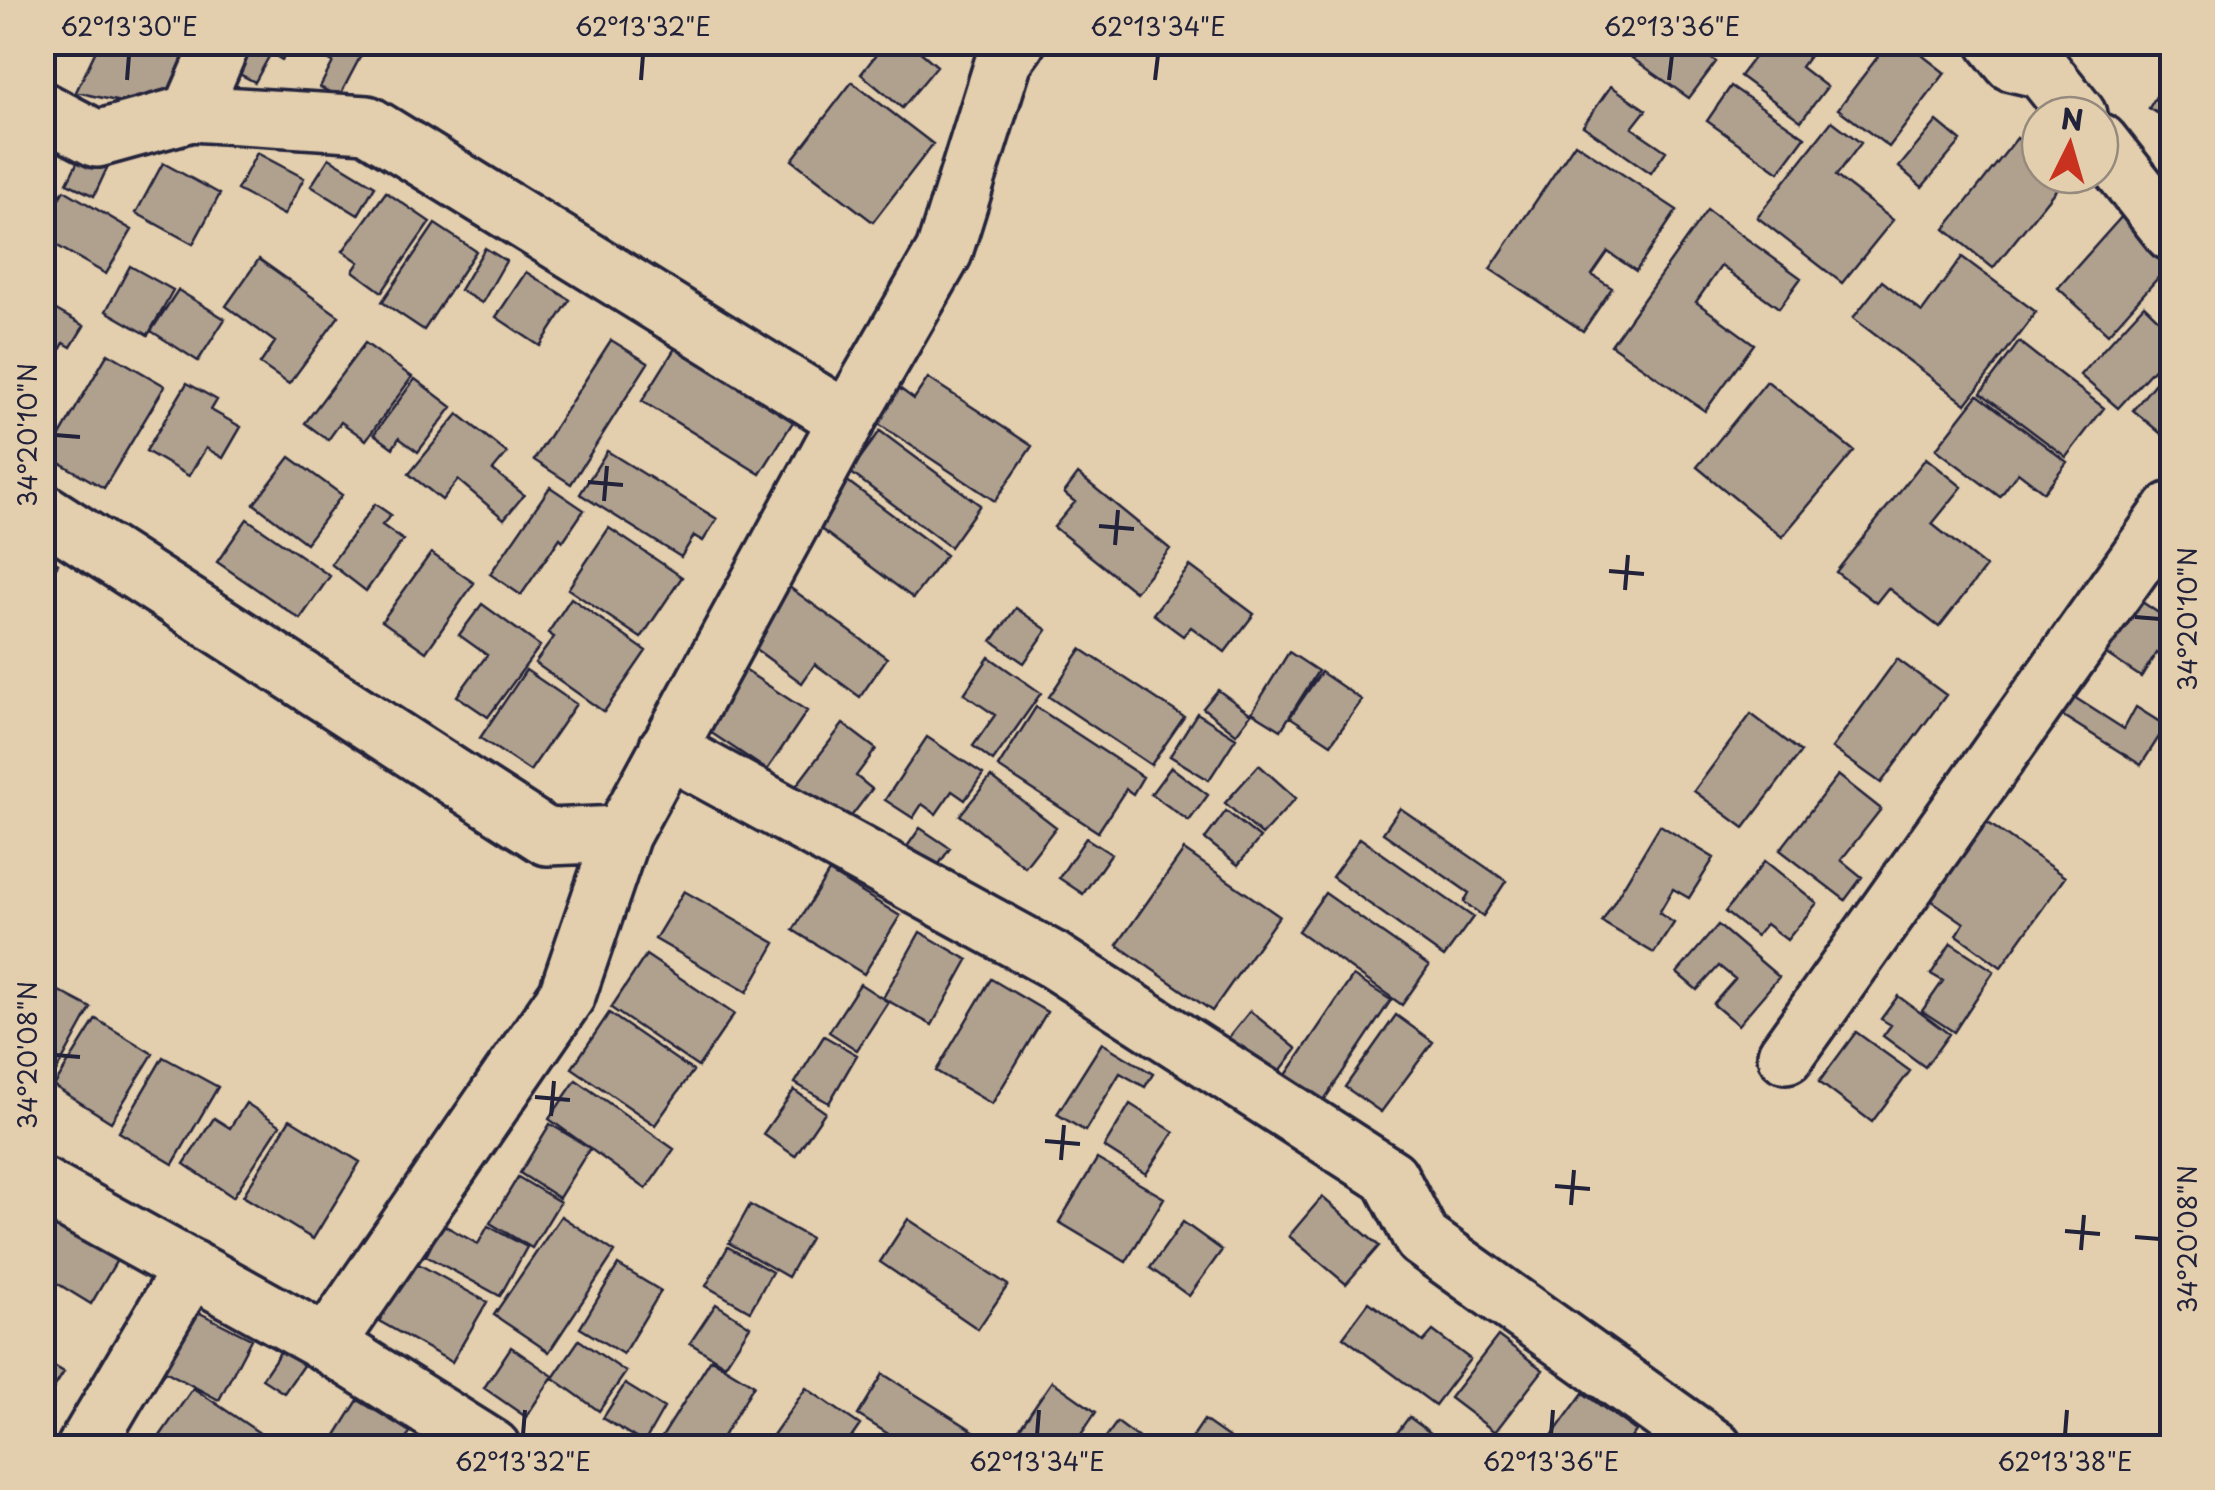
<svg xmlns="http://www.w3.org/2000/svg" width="2215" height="1490" font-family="'Playpen Sans',sans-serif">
  <rect width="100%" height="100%" fill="#e3cfad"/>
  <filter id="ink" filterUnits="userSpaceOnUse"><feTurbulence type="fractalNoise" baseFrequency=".01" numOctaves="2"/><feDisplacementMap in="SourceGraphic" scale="20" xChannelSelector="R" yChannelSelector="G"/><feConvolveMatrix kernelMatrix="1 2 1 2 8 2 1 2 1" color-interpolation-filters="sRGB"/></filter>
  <g filter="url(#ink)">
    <path fill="#b0a18f" stroke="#22223b" stroke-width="2.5" d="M100 42H199L169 113 76 92Z
      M234 42H292L282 60 271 53 255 82 222 65Z
      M296 42H368L339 97 320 87 333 62Z
      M886 42H909L937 66 902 108 861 74Z
      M1643 42H1689L1716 62 1689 98 1632 58Z
      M1766 42H1819L1801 67 1827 87 1801 121 1740 76Z
      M1889 42H1905L1945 73 1889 147 1838 109Z
      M2172 70V122L2149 108Z
      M852 82 933 144 873 222 792 160Z
      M1611 86 1646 110 1632 128 1666 151 1651 173 1583 126Z
      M1731 86 1805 137 1779 172 1707 121Z
      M1832 121 1861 143 1836 176 1893 220 1842 283 1757 217Z
      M1937 121 1961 141 1922 187 1899 167Z
      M2017 138 2040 156V175H2063L2066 177 1993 268 1945 229Z
      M1575 143 1677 210 1636 271 1608 252 1592 275 1612 288 1583 331 1490 269Z
      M82 153 108 166 94 196 67 183Z
      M257 153 304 178 284 215 237 190Z
      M329 158 375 186 358 215 311 186Z
      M163 163 220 194 193 244 136 213Z
      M64 190 132 230 106 274 42 237V226Z
      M386 192 430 222 382 292 353 271 359 262 343 251Z
      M1707 210 1801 278 1779 308 1721 266 1696 302 1754 344 1705 411 1611 345Z
      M2123 215 2172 262 2108 334 2058 288Z
      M435 224 476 251 424 330 382 302Z
      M485 248 506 261 482 303 460 290Z
      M1962 257 2036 312 1966 404 1853 318 1882 281 1922 312Z
      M259 259 339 316 289 384 260 364 275 342 226 306Z
      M130 266 173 290 148 335 106 311Z
      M526 272 570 300 540 346 496 317Z
      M178 290 225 319 198 361 151 331Z
      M42 302 84 326 71 347 64 343 46 375 42 373Z
      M2144 305 2172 332V349L2118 408 2080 375Z
      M682 337 800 411 760 474 642 401Z
      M611 340 648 363 571 484 534 460Z
      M2019 342 2104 408 2066 457 1981 393Z
      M365 343 412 377 366 440 341 422 328 440 305 423Z
      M108 353 165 386 104 488 48 456Z
      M2172 362V443L2133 410Z
      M928 378 1032 446 995 501 868 417 891 382 914 399Z
      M415 379 452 407 418 452 399 438 393 448 374 434Z
      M1767 381 1854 451 1782 537 1697 467Z
      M187 383 217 400 211 410 241 427 223 458 206 448 189 476 146 451Z
      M1978 395 2067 462 2044 492 2018 472 2000 497 1936 449Z
      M458 414 507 453 493 470 524 495 504 519 458 480 442 500 409 474Z
      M880 431 980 505 950 547 850 472Z
      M607 451 717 519 703 541 694 536 681 557 580 494Z
      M290 457 342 495 306 543 254 504Z
      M1926 458 1962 487 1932 524 1986 567 1939 627 1888 588 1876 603 1836 572Z
      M1078 474 1170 549 1135 592 1054 527 1075 502 1064 493Z
      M846 480 946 555 913 598 814 524Z
      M550 487 584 510 563 541 560 538 521 595 490 574Z
      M375 504 391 515 382 525 403 540 366 591 331 564Z
      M247 519 330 576 300 619 217 562Z
      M609 528 682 577 641 638 568 589Z
      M431 553 474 583 426 652 382 621Z
      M42 554 58 564 42 588Z
      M1190 566 1254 614 1225 652 1191 627 1183 636 1153 614Z
      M785 584 887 658 860 697 815 664 802 683 743 640Z
      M2127 592 2172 622V664L2156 653 2141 677 2091 644Z
      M571 598 646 651 604 712 535 663 554 637 548 633Z
      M482 604 540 646 488 717 457 696 487 655 459 635Z
      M1016 608 1047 630 1024 663 992 641Z
      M1081 649 1184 717 1151 765 1049 697Z
      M1289 652 1318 671 1281 730 1252 712Z
      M989 657 1041 693 993 761 973 746 995 715 964 694Z
      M1897 659 1946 695 1881 783 1832 748Z
      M734 663 807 711 767 770 695 722Z
      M526 670 576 704 530 771 480 738Z
      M1321 672 1362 700 1331 744 1290 717Z
      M1218 690 1251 714 1236 734 1203 708Z
      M2063 690 2124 729 2136 707 2166 726 2141 765 2052 709Z
      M1036 707 1143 777 1133 794 1126 789 1098 832 998 767Z
      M1197 713 1236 738 1209 780 1170 756Z
      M1751 714 1801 752 1744 828 1694 791Z
      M843 724 876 749 856 776 872 789 837 835 787 798Z
      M927 737 983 774 965 800 952 791 936 814 922 804 913 818 885 800Z
      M1259 765 1296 798 1262 835 1225 803Z
      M1171 767 1208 795 1189 821 1151 794Z
      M1838 775 1881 809 1841 860 1862 877 1845 900 1780 850Z
      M991 777 1056 827 1025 867 960 815Z
      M1400 808 1506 881 1483 916 1464 902 1469 893 1383 833Z
      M1226 811 1260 838 1238 865 1205 839Z
      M1984 820 2065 877 2001 967 1957 935 1964 923 1928 898Z
      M1660 825 1714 858 1689 898 1673 889 1659 913 1674 923 1654 953 1602 922Z
      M920 828 950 848 925 885 895 864Z
      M1086 838 1111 854 1083 894 1059 878Z
      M1360 838 1473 917 1444 957 1332 877Z
      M1184 850 1279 916 1212 1011 1117 945Z
      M1765 861 1817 903 1787 940 1766 924 1756 936 1725 912Z
      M829 872 900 916 864 974 793 930Z
      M684 891 775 943 747 992 655 939Z
      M1325 893 1429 966 1402 1005 1298 931Z
      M1718 925 1779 977 1738 1025 1713 1004 1735 979 1719 966 1697 990 1677 973Z
      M920 932 968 960 932 1025 883 998Z
      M1951 943 1994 971 1954 1032 1922 1011 1943 981 1931 974Z
      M646 955 734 1014 698 1067 611 1008Z
      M1353 976 1391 1000 1314 1115 1276 1090Z
      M991 979 1047 1012 992 1104 936 1071Z
      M42 982 91 1008 47 1088 42 1085Z
      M860 984 888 1002 857 1050 829 1032Z
      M1898 996 1949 1034 1925 1067 1883 1036 1891 1025 1881 1019Z
      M1250 1011 1297 1049 1269 1085 1221 1047Z
      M609 1013 693 1071 655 1125 572 1068Z
      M1396 1015 1433 1042 1381 1112 1345 1087Z
      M96 1019 153 1054 111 1122 54 1086Z
      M1856 1032 1910 1071 1872 1122 1819 1082Z
      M824 1036 857 1055 829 1103 795 1083Z
      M1102 1043 1153 1074 1145 1087 1120 1073 1085 1131 1057 1114Z
      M163 1057 218 1087 173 1164 119 1132Z
      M576 1080 674 1149 646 1189 549 1119Z
      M794 1090 825 1112 795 1156 763 1134Z
      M246 1103 280 1125 233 1197 184 1164 214 1118 230 1128Z
      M1130 1104 1174 1132 1146 1174 1104 1147Z
      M290 1119 360 1162 313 1239 243 1196Z
      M550 1124 590 1148 559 1198 520 1173Z
      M1097 1159 1164 1198 1126 1262 1059 1222Z
      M518 1177 560 1202 532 1248 490 1223Z
      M1322 1197 1379 1246 1346 1284 1289 1236Z
      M750 1205 810 1238 788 1277 729 1243Z
      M54 1215 120 1255 91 1304 42 1274V1233Z
      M561 1216 615 1252 549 1352 494 1315Z
      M908 1219 1008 1285 978 1329 880 1262Z
      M1183 1222 1222 1250 1189 1296 1150 1268Z
      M442 1224 478 1244 488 1226 527 1247 500 1296 426 1256Z
      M728 1247 772 1272 750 1311 706 1286Z
      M413 1261 487 1302 452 1362 379 1321Z
      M618 1265 661 1291 623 1354 580 1328Z
      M1369 1302 1423 1342 1433 1331 1470 1359 1435 1405 1343 1337Z
      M716 1304 750 1326 725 1365 690 1343Z
      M186 1306 251 1339 219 1400 154 1365Z
      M293 1333 315 1348 284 1393 262 1379Z
      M1498 1336 1543 1370 1495 1432 1450 1398Z
      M579 1340 626 1372 599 1411 553 1378Z
      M511 1347 553 1376 526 1417 484 1388Z
      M42 1359 64 1372 42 1407Z
      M711 1359 754 1385 716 1448H655Z
      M883 1374 983 1437 976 1448H911L858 1415Z
      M1052 1381 1096 1412 1072 1448H1006Z
      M625 1384 664 1408 644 1443 603 1418Z
      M193 1388 267 1438 261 1448H171L158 1439Z
      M806 1388 860 1425 844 1448H764Z
      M1583 1393 1636 1431 1624 1448H1543Z
      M358 1400 410 1432 401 1448H328Z
      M1409 1417 1451 1448H1386Z
      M1204 1420 1244 1448H1185Z
      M1117 1422 1152 1448H1098Z"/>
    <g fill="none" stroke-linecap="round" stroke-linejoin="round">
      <g stroke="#22223b" stroke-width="62">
        <path id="minor" d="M1995 42 2012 63 2042 70 2078 115
          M42 110 97 139 191 113 367 124 847 420
          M191 113 222 42
          M2100 142 2172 233
          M42 511 547 837 622 834 847 420 944 252 1004 60 1017 42
          M667 749 1053 960 1390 1177 1422 1239 1714 1448
          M1786 1055 2172 510
          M42 1186 327 1344 492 1448
          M327 1344 567 995 622 834
          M85 1448 191 1268"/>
      </g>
      <use href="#minor" stroke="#e3cfad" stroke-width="55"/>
    </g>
  </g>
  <path fill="none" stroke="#22223b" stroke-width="4" d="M127 80 129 55M641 80 643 55M1155 80 1158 55M1669 80 1672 55M55 435 80 437M588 482 623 485M604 501 607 466M1099 526 1134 529M1115 545 1118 510M1609 571 1644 574M1625 590 1628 555M2135 617 2160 619M55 1055 80 1057M535 1097 570 1100M551 1116 554 1081M1045 1141 1080 1144M1061 1160 1064 1125M1555 1186 1590 1189M1571 1205 1574 1170M2065 1231 2100 1234M2135 1237 2160 1239M2081 1250 2084 1215M523 1435 525 1410M1037 1435 1039 1410M1551 1435 1553 1410M2065 1435 2067 1410"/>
  <rect width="2215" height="1490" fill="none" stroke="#e3cfad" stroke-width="110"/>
  <g transform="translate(2070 145) rotate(5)"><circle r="48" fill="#e3cfad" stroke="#968a7f" stroke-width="2.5"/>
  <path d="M0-8L18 38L0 25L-18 38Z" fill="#c8321e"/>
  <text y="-15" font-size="28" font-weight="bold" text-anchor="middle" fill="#22223b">N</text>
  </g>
  <rect x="55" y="55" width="2105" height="1380" fill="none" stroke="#22223b" stroke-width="4"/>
  <g font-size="25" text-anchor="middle" fill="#22223b">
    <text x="129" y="36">62°13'30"E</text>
    <text x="643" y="36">62°13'32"E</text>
    <text x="1158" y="36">62°13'34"E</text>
    <text x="1672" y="36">62°13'36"E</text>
    <text transform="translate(28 435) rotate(-90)" y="9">34°20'10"N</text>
    <text transform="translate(2188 619) rotate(-90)" y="9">34°20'10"N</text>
    <text transform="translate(28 1055) rotate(-90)" y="9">34°20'08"N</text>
    <text transform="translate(2188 1239) rotate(-90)" y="9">34°20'08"N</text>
    <text x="523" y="1471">62°13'32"E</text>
    <text x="1037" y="1471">62°13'34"E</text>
    <text x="1551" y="1471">62°13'36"E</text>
    <text x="2065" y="1471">62°13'38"E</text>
  </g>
</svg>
